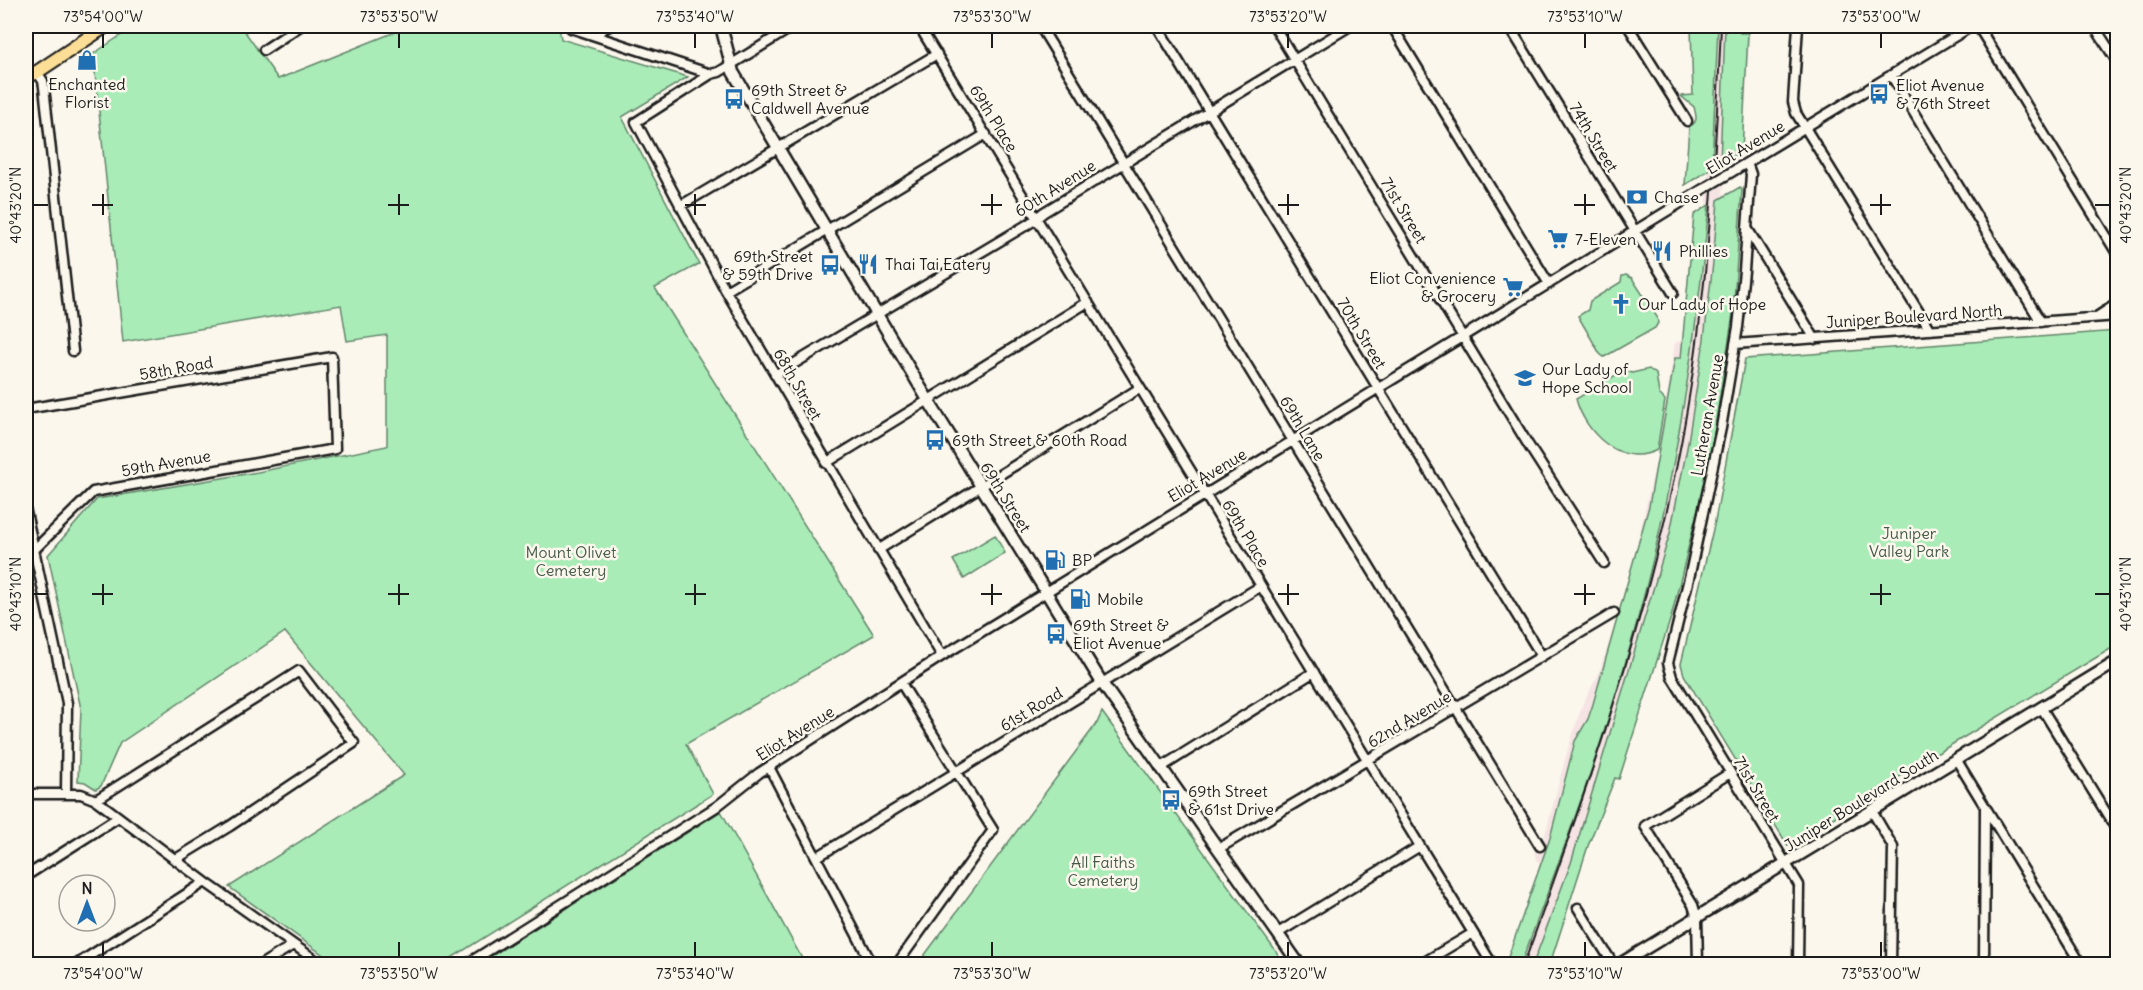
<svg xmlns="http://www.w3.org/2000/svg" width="2143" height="990" font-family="Delius,sans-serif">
  <rect width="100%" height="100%" fill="#fbf7ec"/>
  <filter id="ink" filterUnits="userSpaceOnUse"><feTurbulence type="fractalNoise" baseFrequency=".0167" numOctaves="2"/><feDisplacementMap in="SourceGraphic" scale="12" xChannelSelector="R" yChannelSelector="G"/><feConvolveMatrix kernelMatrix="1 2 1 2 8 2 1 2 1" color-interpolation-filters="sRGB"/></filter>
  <g filter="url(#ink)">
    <path fill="#f6e4e4" d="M1690 26H1750L1743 149 1726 160 1723 195 1742 186 1731 331 1708 459 1660 652 1621 753 1599 819 1585 850 1550 964H1512L1507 957 1543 873 1534 853 1542 846 1567 752 1583 703 1598 675 1626 593 1657 457 1675 343 1682 340 1692 230 1701 220 1695 213 1706 207 1708 186V171L1692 97Z"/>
    <path fill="#a9ecb7" stroke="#62846a" stroke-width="1.5" d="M135 26H241L278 79 410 26H559L561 39 688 77 622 117 699 264 655 288 874 635 686 744 713 794 442 964H336L229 887 404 775 285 632 120 743 101 786 96 789 85 782 78 781 81 709 48 555 97 499 258 472 387 446V335L347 341 341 305 123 342 93 54Z
      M1691 26H1718L1712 168 1685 185 1689 126C1699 123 1696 115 1694 107L1681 96 1693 95Z
      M1725 26H1740V33H1748L1742 151 1720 164Z
      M1740 187 1742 190 1733 314 1710 459 1672 614 1619 779 1615 778 1588 846 1550 964H1533L1571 863 1670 533 1687 448 1703 347 1713 263 1718 200Z
      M1709 205C1696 340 1676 476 1641 607 1609 728 1565 847 1521 964H1510L1507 960 1550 838 1575 741 1588 719 1593 704 1649 506 1675 358H1681L1694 215Z
      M1626 275 1632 278 1657 317 1658 323 1655 328 1604 357 1600 354 1578 316 1588 310 1590 301 1621 282 1622 276Z
      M2117 331V645L1941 751 1788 846 1684 675 1681 664 1715 521 1745 359Z
      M1649 369 1656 374 1659 394 1665 400 1657 450C1621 468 1585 433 1576 399L1624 370 1632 373Z
      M995 535 1005 553 964 579 953 560Z
      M1102 712 1285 964H918L1097 723Z
      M721 811 805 964H479Z"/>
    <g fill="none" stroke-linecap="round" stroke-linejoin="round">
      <g stroke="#1c1c1c" stroke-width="13">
        <path id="minor" d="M570 26 571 28 711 74
          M794 26 719 72 711 74 636 122 726 291 942 656
          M919 26 1492 964
          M1040 26 1540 846
          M1157 26 1541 655
          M1274 26 1529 446 1604 563
          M1392 26 1549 284
          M1509 26 1673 293
          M1628 26 1687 121
          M1798 26 1793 102 1796 113 1930 330
          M1978 26 2118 255
          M2094 26 2118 63
          M593 35 609 26
          M264 50 300 26
          M37 72 43 81 44 87 73 351
          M1891 75 2041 322
          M1747 163 1751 174 1744 271 1738 327 1721 428 1690 574 1668 663 1672 677 1799 885 1798 964
          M1725 176 1972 26
          M680 206 937 54
          M1747 228 1815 339
          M726 291 986 134
          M2098 316 2118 303
          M1735 344 2118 316
          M775 375 1030 223 1044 212 1350 26
          M26 409 332 357 335 449 93 492 34 550 26 551
          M826 463 1088 302
          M26 512 67 703 66 794
          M878 550 1140 388
          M2041 707 2118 832
          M1956 759 2081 964
          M769 767 872 964
          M1160 768 1314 672
          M26 794H81L96 800 205 882 321 964
          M96 800 299 671 354 743 230 826 176 859
          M1872 811 1893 847 1891 964
          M1218 849 1614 613
          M817 857 1261 586
          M26 876 117 818
          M1578 908 1613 964
          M1278 933 1420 846
          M77 964 205 882
          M262 964 293 945
          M467 964 716 807 759 773 942 656 1708 186
          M897 964 993 830 901 683
          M1421 964 1473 933
          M1698 964 1697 918 1693 905 1645 826 1730 773
          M1984 964 1985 809"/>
      </g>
      <g stroke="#1c1c1c" stroke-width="15">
        <path id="tertiary" d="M1620 964 2118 661"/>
      </g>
      <g stroke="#1c1c1c" stroke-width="15">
        <path id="secondary" d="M721 26 733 72 928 400 1102 683 1299 964"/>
      </g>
      <g stroke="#1c1c1c" stroke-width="16">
        <path id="primary" d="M26 77 37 72 106 26"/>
      </g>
      <use href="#minor" stroke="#fbf7ec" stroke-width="8"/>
      <use href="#tertiary" stroke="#fbf7ec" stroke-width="10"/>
      <use href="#secondary" stroke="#fbf7ec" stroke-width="10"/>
      <use href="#primary" stroke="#fcde96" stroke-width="12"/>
      <path stroke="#1c1c1c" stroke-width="2" d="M1524 964C1583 800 1642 636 1677 464 1706 320 1715 172 1721 26"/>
      <g stroke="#1c1c1c" stroke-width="13" stroke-linecap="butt">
        <path id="minor-bridge" d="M1708 186 1725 176"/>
      </g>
      <use href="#minor-bridge" stroke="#fbf7ec" stroke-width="8"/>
    </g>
  </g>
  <path fill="none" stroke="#1c1c1c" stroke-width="2" d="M103 33V48M399 33V48M695 33V48M992 33V48M1288 33V48M1585 33V48M1881 33V48M103 194V215M399 194V215M695 194V215M992 194V215M1288 194V215M1585 194V215M1881 194V215M33 205H48M92 205H113M388 205H409M685 205H706M981 205H1002M1278 205H1299M1574 205H1595M1870 205H1891M2095 205H2110M103 584V605M399 584V605M695 584V605M992 584V605M1288 584V605M1585 584V605M1881 584V605M33 594H48M92 594H113M388 594H409M685 594H706M981 594H1002M1278 594H1299M1574 594H1595M1870 594H1891M2095 594H2110M103 942V957M399 942V957M695 942V957M992 942V957M1288 942V957M1585 942V957M1881 942V957"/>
  <defs>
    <g id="shop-bare" transform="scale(1.62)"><path d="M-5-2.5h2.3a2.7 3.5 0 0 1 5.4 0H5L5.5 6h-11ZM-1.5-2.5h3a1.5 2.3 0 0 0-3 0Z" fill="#1f6fb2" stroke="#fbf7ec" stroke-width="2.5" paint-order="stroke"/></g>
    <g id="bus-bare" transform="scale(1.62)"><path d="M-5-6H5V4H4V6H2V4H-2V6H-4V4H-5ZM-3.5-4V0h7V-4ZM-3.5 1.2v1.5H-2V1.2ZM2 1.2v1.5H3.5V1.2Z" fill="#1f6fb2" stroke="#fbf7ec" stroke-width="2.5" paint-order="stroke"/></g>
    <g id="bank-bare" transform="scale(1.62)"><path d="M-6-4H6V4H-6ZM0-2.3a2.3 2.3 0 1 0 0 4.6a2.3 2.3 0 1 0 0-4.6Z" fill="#1f6fb2" stroke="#fbf7ec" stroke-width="2.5" paint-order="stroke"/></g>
    <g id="supermarket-bare" transform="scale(1.62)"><path d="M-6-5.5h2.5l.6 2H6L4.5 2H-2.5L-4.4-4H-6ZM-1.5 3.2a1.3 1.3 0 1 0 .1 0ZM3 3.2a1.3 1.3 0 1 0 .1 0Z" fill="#1f6fb2" stroke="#fbf7ec" stroke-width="2.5" paint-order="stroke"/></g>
    <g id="restaurant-bare" transform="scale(1.62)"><path d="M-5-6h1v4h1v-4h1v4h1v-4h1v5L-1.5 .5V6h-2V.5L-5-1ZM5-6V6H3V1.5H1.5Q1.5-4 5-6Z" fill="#1f6fb2" stroke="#fbf7ec" stroke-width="2.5" paint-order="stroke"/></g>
    <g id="church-bare" transform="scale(1.62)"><path d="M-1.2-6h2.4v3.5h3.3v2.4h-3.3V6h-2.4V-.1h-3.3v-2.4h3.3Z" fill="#1f6fb2" stroke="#fbf7ec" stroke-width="2.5" paint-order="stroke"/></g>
    <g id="school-bare" transform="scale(1.62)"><path d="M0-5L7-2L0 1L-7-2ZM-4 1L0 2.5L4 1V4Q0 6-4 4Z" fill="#1f6fb2" stroke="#fbf7ec" stroke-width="2.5" paint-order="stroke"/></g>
    <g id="fuel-bare" transform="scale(1.62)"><path d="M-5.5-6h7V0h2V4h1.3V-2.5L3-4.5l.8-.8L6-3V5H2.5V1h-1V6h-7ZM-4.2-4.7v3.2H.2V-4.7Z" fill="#1f6fb2" stroke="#fbf7ec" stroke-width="2.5" paint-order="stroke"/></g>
  </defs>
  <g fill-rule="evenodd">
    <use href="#shop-bare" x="87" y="60"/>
    <use href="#bus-bare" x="1879" y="94"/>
    <use href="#bus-bare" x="734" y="99"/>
    <use href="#bank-bare" x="1637" y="197"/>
    <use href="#supermarket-bare" x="1558" y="239"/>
    <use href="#restaurant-bare" x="1662" y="251"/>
    <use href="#restaurant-bare" x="868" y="264"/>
    <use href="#bus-bare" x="830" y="265"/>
    <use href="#supermarket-bare" x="1513" y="287"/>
    <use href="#church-bare" x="1621" y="304"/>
    <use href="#school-bare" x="1525" y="378"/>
    <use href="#bus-bare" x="935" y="440"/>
    <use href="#fuel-bare" x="1055" y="560"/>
    <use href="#fuel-bare" x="1080" y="599"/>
    <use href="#bus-bare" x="1056" y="634"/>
    <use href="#bus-bare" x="1171" y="800"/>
  </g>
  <g text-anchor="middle" stroke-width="5" stroke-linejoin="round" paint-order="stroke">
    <g font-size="16" fill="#1c1c1c" stroke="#fbf7ec" text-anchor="start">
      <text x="87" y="90" text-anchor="middle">Enchanted<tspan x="87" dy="18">Florist</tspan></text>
      <text x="1896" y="91">Eliot Avenue<tspan x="1896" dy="18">&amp; 76th Street</tspan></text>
      <text x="751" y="96">69th Street &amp;<tspan x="751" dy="18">Caldwell Avenue</tspan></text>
      <text x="1654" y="203">Chase</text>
      <text x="1575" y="245">7-Eleven</text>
      <text x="1679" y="257">Phillies</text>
      <text x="813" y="262" text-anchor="end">69th Street<tspan x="813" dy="18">&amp; 59th Drive</tspan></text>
      <text x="885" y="270">Thai Tai Eatery</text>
      <text x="1496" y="284" text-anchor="end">Eliot Convenience<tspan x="1496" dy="18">&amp; Grocery</tspan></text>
      <text x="1638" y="310">Our Lady of Hope</text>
      <text x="1542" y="375">Our Lady of<tspan x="1542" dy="18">Hope School</tspan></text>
      <text x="952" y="446">69th Street &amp; 60th Road</text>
      <text x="1072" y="566">BP</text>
      <text x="1097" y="605">Mobile</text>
      <text x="1073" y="631">69th Street &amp;<tspan x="1073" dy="18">Eliot Avenue</tspan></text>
      <text x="1188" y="797">69th Street<tspan x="1188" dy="18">&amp; 61st Drive</tspan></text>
    </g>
    <g font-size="16" fill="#1c1c1c" stroke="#fbf7ec">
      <text transform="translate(994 118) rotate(58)" y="6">69th Place</text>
      <text transform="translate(1594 137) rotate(59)" y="6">74th Street</text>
      <text transform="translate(1745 147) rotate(-31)" y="6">Eliot Avenue</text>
      <text transform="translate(1055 188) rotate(-32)" y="6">60th Avenue</text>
      <text transform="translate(1404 210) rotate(59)" y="6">71st Street</text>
      <text transform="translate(1914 316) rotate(-4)" y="6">Juniper Boulevard North</text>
      <text transform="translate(1362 333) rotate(59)" y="6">70th Street</text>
      <text transform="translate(176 368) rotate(-10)" y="6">58th Road</text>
      <text transform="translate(798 384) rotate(60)" y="6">68th Street</text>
      <text transform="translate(1707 415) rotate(-80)" y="6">Lutheran Avenue</text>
      <text transform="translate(1303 428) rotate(59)" y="6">69th Lane</text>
      <text transform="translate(166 463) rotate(-10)" y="6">59th Avenue</text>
      <text transform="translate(1207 475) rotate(-31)" y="6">Eliot Avenue</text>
      <text transform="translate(1006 497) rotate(58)" y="6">69th Street</text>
      <text transform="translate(1246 533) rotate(59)" y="6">69th Place</text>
      <text transform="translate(1031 709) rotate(-31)" y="6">61st Road</text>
      <text transform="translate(1409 719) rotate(-31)" y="6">62nd Avenue</text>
      <text transform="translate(795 733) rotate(-32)" y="6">Eliot Avenue</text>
      <text transform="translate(1757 789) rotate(59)" y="6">71st Street</text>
      <text transform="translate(1861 800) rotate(-32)" y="6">Juniper Boulevard South</text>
    </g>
    <g font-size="16" fill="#465a4a" stroke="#fbf7ec">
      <text x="1909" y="539">Juniper<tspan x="1909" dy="18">Valley Park</tspan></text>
      <text x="571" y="558">Mount Olivet<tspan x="571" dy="18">Cemetery</tspan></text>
      <text x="1103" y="868">All Faiths<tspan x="1103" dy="18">Cemetery</tspan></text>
    </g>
  </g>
  <rect width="2143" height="990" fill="none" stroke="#fbf7ec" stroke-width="66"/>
  <g transform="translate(87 903)"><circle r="28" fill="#fbf7ec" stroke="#a29f99" stroke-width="1.5"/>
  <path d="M0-4.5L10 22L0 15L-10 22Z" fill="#1f6fb2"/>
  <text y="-9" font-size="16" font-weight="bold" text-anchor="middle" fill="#1c1c1c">N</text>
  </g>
  <rect x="33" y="33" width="2077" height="924" fill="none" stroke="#1c1c1c" stroke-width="2"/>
  <g font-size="15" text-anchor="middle" fill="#1c1c1c">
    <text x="103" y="22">73°54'00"W</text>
    <text x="399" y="22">73°53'50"W</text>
    <text x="695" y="22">73°53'40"W</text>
    <text x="992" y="22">73°53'30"W</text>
    <text x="1288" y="22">73°53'20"W</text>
    <text x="1585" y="22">73°53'10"W</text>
    <text x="1881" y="22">73°53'00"W</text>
    <text transform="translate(16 205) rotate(-90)" y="5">40°43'20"N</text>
    <text transform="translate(2126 205) rotate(-90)" y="5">40°43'20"N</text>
    <text transform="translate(16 594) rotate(-90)" y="5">40°43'10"N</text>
    <text transform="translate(2126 594) rotate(-90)" y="5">40°43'10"N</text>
    <text x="103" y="979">73°54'00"W</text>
    <text x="399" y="979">73°53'50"W</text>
    <text x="695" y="979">73°53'40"W</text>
    <text x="992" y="979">73°53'30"W</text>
    <text x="1288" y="979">73°53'20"W</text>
    <text x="1585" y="979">73°53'10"W</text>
    <text x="1881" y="979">73°53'00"W</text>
  </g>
</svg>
